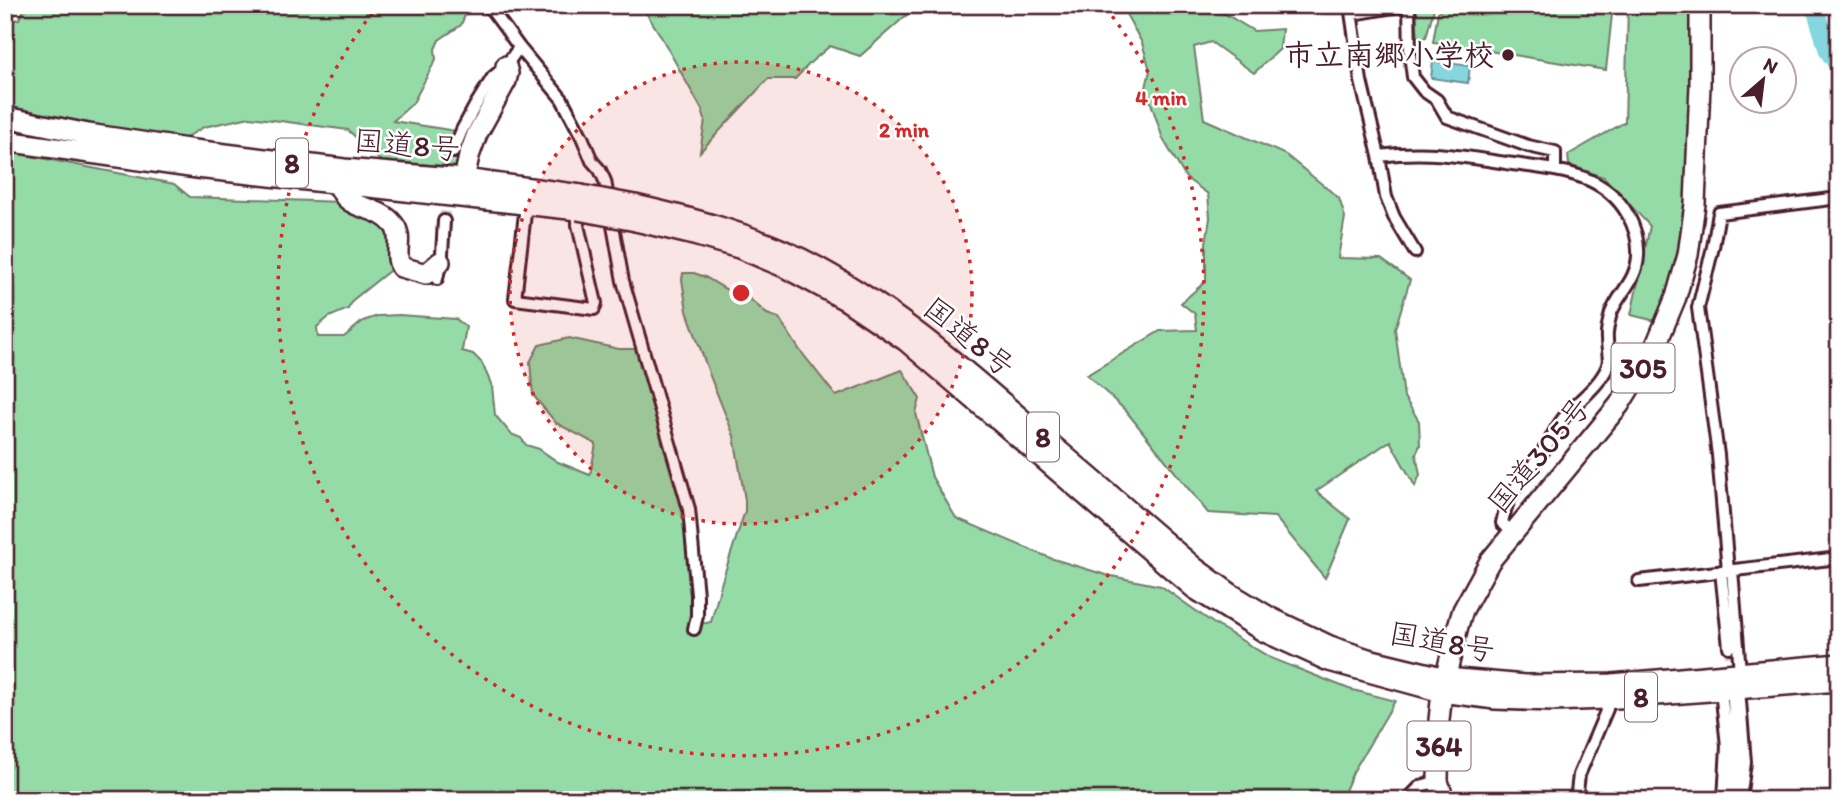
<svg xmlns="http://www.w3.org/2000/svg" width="1844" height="805" font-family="Itim,'Klee One',sans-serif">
  <rect width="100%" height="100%" fill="#fff"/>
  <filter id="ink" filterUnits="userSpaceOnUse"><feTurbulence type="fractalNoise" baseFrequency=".0143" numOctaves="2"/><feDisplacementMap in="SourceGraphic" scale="14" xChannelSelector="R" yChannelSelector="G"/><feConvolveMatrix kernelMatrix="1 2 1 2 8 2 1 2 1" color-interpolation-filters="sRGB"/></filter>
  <g filter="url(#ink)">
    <path fill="#95dba8" stroke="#707d6a" stroke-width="2" d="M27 5H469L461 25 439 40 435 49 436 59 413 103 393 121 456 131 447 153 463 161 459 167 381 161 348 130 250 117 204 127 180 141 5 106V22L19 19Z
      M641 5H918L860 56 830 46 811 62 795 79H768L700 152 705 120 702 110 659 33Z
      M1121 5H1210L1254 31 1282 29 1280 49 1254 73 1211 42 1194 47 1204 119 1286 155 1339 198 1345 217 1338 258 1381 259 1410 280 1395 329 1404 397 1419 421 1420 445 1416 454 1420 475 1415 486 1390 441 1316 491 1350 519 1325 578 1275 517 1208 513 1126 411 1087 375 1160 331 1197 330 1195 314 1181 303 1206 281V243L1210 218 1208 194 1186 178 1163 139 1146 88 1150 70 1142 43Z
      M1419 5H1435L1426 37 1418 38 1416 7Z
      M1447 5H1613L1606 70 1433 42 1438 12Z
      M1628 5H1698L1692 200 1660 322 1631 315 1650 226 1604 177 1569 165 1568 155 1625 122Z
      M5 151 174 184 190 197 343 202 359 207 394 234V267L354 299 348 309 329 317 317 327 318 337H344L363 321 378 316 399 315 456 319 466 327 462 351 473 354 482 363 492 386 495 415 511 434 521 438 526 445 539 449 558 462 590 475 596 444 556 423 533 395 530 362 539 345 569 338 619 349H635L656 398 687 520 695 618 701 624 711 622 722 581 745 511V500L734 436 710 376 687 311 682 280 683 273H694L705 277 729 291 750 299 767 314 779 318 799 349 836 396 902 370 920 399 916 413 932 477 956 518 1050 558 1106 575 1161 586 1213 623 1271 658 1349 689 1395 701 1353 772 1341 800H5Z"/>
    <path fill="#85d6de" stroke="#6d8d96" stroke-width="2" d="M1433 61 1470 66 1468 83 1431 78Z"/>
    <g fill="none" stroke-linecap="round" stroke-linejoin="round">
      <path stroke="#85d6de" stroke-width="18" d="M1814 5 1828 51 1839 67"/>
      <path stroke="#dbd2d5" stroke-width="10" stroke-dasharray="10 5" stroke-linecap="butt" d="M444 221 453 152
        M1729 647 1731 676"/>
      <g stroke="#4a1f2b" stroke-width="16">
        <path id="street" d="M488 5 519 47 562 99 582 137 592 161 600 170 605 181 623 281 689 509 697 595V616L694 629
          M1350 5 1361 81 1379 156 1386 197 1394 217 1415 252
          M1409 5 1410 54 1413 77 1424 91 1437 100 1447 117 1528 146 1555 152V170
          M1352 14 1405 5
          M453 152 462 130 475 106 493 77 506 66 519 47
          M1379 156C1427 150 1460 156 1506 163 1552 170 1603 170 1628 215 1635 228 1639 241 1638 256 1637 280 1619 293 1611 313 1609 321 1606 331 1607 339 1607 355 1613 360 1603 375 1594 390 1578 401 1567 414 1557 424 1552 438 1544 450 1526 476 1508 489 1502 523L1513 532
          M526 205 515 299 594 309 596 303 578 225V210
          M437 279 442 254 444 221
          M1732 570 1740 672
          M1721 571 1729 647
          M1728 571 1718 455 1698 308 1713 247 1719 213 1839 198
          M1639 581 1839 558
          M1739 689 1745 762 1740 800
          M1721 690 1727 746 1724 800
          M1407 800 1421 786 1438 781
          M1576 800 1579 775 1607 709 1605 699
          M1733 800 1736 759 1733 700"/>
      </g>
      <g stroke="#4a1f2b" stroke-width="24">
        <path id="highway" d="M5 117 88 134 194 150 344 169 464 179 581 195
          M5 141 197 168 578 210
          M464 179 469 156 477 134 506 81 508 73 506 66
          M337 183C340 188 342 194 346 198 358 210 380 207 394 225 404 238 393 255 401 267L426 274 440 262
          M635 205C692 218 749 233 802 259 885 301 956 362 1025 422 1082 470 1138 519 1195 568L1231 594 1269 617 1330 646 1368 659 1446 678 1525 685 1612 684 1839 664
          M636 221 694 235 739 248 784 267 847 301 906 341 1195 589 1263 631 1329 661 1442 692 1495 699 1552 701 1605 699 1839 681
          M1444 800 1438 781 1439 720 1442 692 1458 626 1463 610 1490 561 1619 405 1656 345 1676 297 1688 255 1695 204 1700 85V5"/>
      </g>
      <use href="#street" stroke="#fff" stroke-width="10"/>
      <use href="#highway" stroke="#fff" stroke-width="19"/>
      <g stroke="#4a1f2b" stroke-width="24" stroke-linecap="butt">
        <path id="highway-bridge" d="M581 195 635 205
          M578 210 636 221"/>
      </g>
      <use href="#highway-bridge" stroke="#fff" stroke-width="19"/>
    </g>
  </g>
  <circle cx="741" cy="293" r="231" fill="#d62828" fill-opacity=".12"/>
  <g fill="none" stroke="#d62828" stroke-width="3.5" stroke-dasharray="3.5 7">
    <circle cx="741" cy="293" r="231"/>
    <path d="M1106 8A463 463 0 1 1 376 8"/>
  </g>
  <circle fill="#4a1f2b" stroke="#fff" stroke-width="2.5" cx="1508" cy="55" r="7"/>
  <g text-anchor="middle" stroke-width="5" stroke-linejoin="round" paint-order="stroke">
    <g fill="#fff" stroke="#80626b" stroke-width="2">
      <rect x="276" y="138.5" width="32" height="49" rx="5"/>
      <rect x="1611.5" y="343.5" width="63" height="49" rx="5"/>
      <rect x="1027" y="412.5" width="32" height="49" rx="5"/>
      <rect x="1625" y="672.5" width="32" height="49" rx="5"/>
      <rect x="1407.5" y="721.5" width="63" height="49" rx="5"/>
    </g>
    <g font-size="28" font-weight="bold" fill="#4a1f2b">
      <text x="292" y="173">8</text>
      <text x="1643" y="378">305</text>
      <text x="1043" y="447">8</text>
      <text x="1641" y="707">8</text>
      <text x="1439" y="756">364</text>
    </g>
    <g font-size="30" font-weight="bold" fill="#4a1f2b" stroke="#fff" text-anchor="end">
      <text x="1494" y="65">市立南郷小学校</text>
    </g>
    <g font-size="30" fill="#4a1f2b" stroke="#fff">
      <text transform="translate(407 145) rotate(5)" y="10">国道8号</text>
      <text transform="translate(969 337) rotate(39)" y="10">国道8号</text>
      <text transform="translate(1539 455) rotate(-50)" y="10">国道305号</text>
      <text transform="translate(1442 642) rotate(10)" y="10">国道8号</text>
    </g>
  </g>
  <circle cx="741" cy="293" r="10" fill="#d62828" stroke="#fff" stroke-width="3.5"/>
  <g font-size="21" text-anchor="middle" font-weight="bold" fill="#d62828" stroke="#fff" stroke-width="5" stroke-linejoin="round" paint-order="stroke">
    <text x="1161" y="105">4 min</text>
    <text x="904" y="137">2 min</text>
  </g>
  <rect width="1844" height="805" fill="none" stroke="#fff" stroke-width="28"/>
  <rect x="14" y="14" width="1816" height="777" fill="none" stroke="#4a1f2b" stroke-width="2.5" filter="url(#ink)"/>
  <g transform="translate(1763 80) rotate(28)"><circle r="33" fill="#ffffff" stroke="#b7a5aa" stroke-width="2"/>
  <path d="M0-5L12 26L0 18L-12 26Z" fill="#4a1f2b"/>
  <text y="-10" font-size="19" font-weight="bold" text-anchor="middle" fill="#4a1f2b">N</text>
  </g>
</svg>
